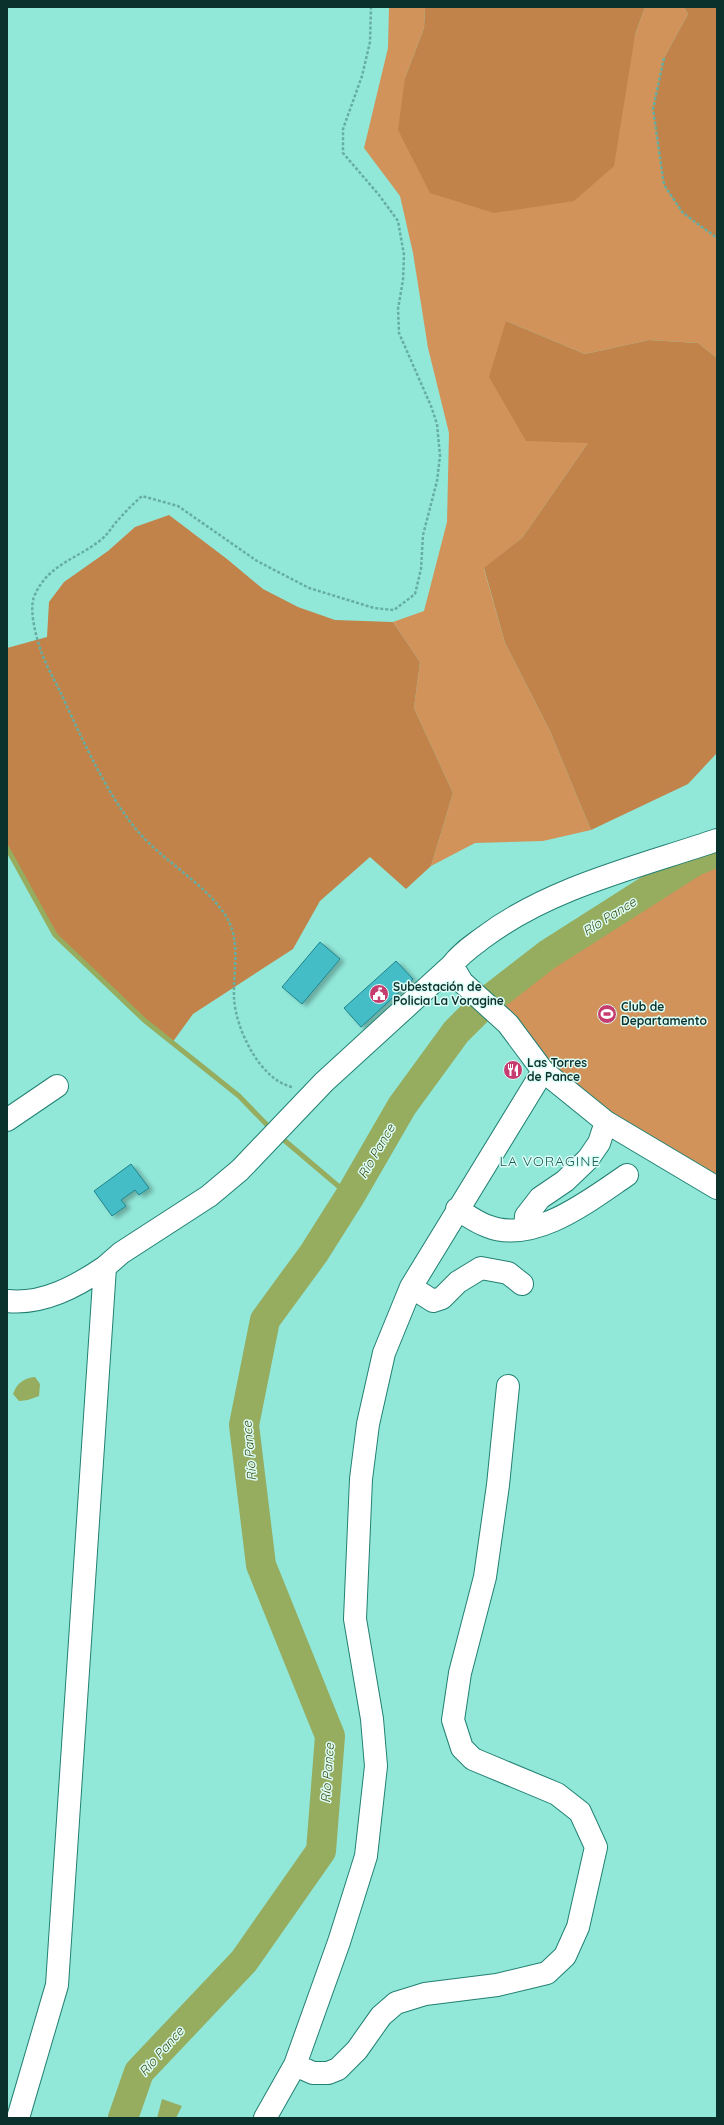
<svg xmlns="http://www.w3.org/2000/svg" width="724" height="2125" font-family="Quicksand,sans-serif">
  <defs>
    <filter id="shadow"><feDropShadow dx="4.5" dy="2.5" stdDeviation="2" flood-color="#0004"/></filter>
  </defs>
  <rect width="100%" height="100%" fill="#91e8d9"/>
  <path fill="#d1935a" d="M389 7H425L424 28 405 78 635 35 645 7H684L688 14 664 58 717 238V358L698 343 649 340 585 354 506 321 588 443 522 538 484 569 505 643 550 731 591 830 543 841 475 843 431 866 453 793 414 708 420 662 393 622 424 611 447 522 449 433 428 348 413 253 400 196 364 148 388 48Z
    M717 852V1188L606 1122 485 1003 547 955 693 862Z"/>
  <path fill="#c1834a" d="M425 7H645L635 35 614 166 574 201 494 213 430 193 398 130 405 78 424 28Z
    M684 7H717V238L683 213 664 185 653 109 664 58 688 14Z
    M506 321 585 354 649 340 698 343 717 358V753L688 784 591 830 550 731 505 643 484 568 522 538 588 443 526 441 489 377Z
    M169 515 227 559 263 589 298 607 335 620 393 622 420 662 414 708 453 793 431 866 406 889 370 857 320 901 293 949 193 1014 172 1043 144 1020 55 935 7 848V648L47 637 49 602 64 582 108 551 135 527Z"/>
  <path fill="#96ac5f" d="M35 1377 40 1384 39 1396 28 1400 19 1401 13 1394C17 1383 24 1378 35 1377Z
    M162 2099 182 2106 176 2118H157Z"/>
  <g fill="none" stroke-linecap="round" stroke-linejoin="round">
    <path stroke="#96ac5f" stroke-width="5" d="M7 848 55 935 144 1020 239 1096 270 1128
      M284 1140 350 1196"/>
    <path stroke="#96ac5f" stroke-width="30" d="M123 2118 139 2072 244 1961 321 1851 330 1736 261 1565 244 1425 265 1320 314 1253 350 1196 402 1106 456 1032 485 1003 547 955 693 862 717 852"/>
  </g>
  <path fill="#44bdc7" stroke="#21838b" filter="url(#shadow)" d="M320 942 340 959 302 1004 282 987Z
    M396 961 413 979 361 1027 344 1008Z
    M131 1164 149 1188 139 1195 135 1190 121 1200 126 1206 112 1216 94 1191Z"/>
  <g fill="none" stroke-linecap="round" stroke-linejoin="round">
    <g stroke="#228073" stroke-width="24">
      <path id="minor" d="M452 965 462 982 508 1024 543 1071 606 1122 717 1188
        M7 1120 57 1086
        M457 1209C467 1215 476 1222 487 1226 534 1245 590 1200 627 1175
        M525 1228 526 1216 540 1198 565 1181 588 1159 599 1143 606 1122
        M411 1287 433 1301 442 1298 458 1282 481 1268 508 1273 522 1284
        M7 1301C43 1305 77 1286 105 1267
        M295 2065 313 2073H328L338 2069 357 2050 381 2016 396 2003 425 1994 497 1985 547 1973 565 1956 578 1927 596 1847 580 1812 557 1794 473 1759 462 1748 453 1720 460 1673 485 1577 498 1485 508 1386
        M18 2118 57 1985 105 1267 121 1253 209 1196 240 1170 324 1082 452 965C461 953 472 946 484 937 551 887 638 867 717 840
        M265 2118 295 2065 339 1942 366 1856 376 1766 372 1719 355 1619 361 1479 368 1424 384 1353 411 1287 543 1071"/>
    </g>
    <path stroke="#66aea2" stroke-width="2.5" stroke-dasharray="3 2" stroke-linecap="butt" d="M664 58 653 109 664 185 683 213 717 238
      M292 1087C260 1080 235 1028 234 997 233 971 241 942 227 918 207 885 169 865 143 837 111 803 84 743 64 700 57 684 47 668 41 651 36 637 29 610 34 597 47 564 78 559 102 539 109 533 113 525 119 519 126 511 134 503 142 496L178 506 257 561 309 588 374 608 394 610 415 594 421 569 423 535 437 481 440 456 437 424 431 406 399 333 398 309 403 280 404 255 398 221 379 195 343 153V129L362 76 370 42 371 7"/>
    <use href="#minor" stroke="#fff" stroke-width="22"/>
  </g>
  <defs>
    <g id="civic-disc" transform="scale(1)"><circle r="9.5" fill="#c73c6f" stroke="#ddfef7"/><path d="M-.6-6.5H3V-4.5H.6V-3L4-1V1h2V6H-6V1h2V-1L-.6-3ZM-1.2 2.5V6h2.4V2.5Z" fill="#fff"/></g>
    <g id="stadium-disc" transform="scale(1)"><circle r="9.5" fill="#c73c6f" stroke="#ddfef7"/><path d="M0-5a6.5 5 0 1 0 0 10a6.5 5 0 1 0 0-10ZM-3.5-1.8h7v3.6h-7Z" fill="#fff"/></g>
    <g id="restaurant-disc" transform="scale(1)"><circle r="9.5" fill="#c73c6f" stroke="#ddfef7"/><path d="M-5-6h1v4h1v-4h1v4h1v-4h1v5L-1.5 .5V6h-2V.5L-5-1ZM5-6V6H3V1.5H1.5Q1.5-4 5-6Z" fill="#fff"/></g>
  </defs>
  <g fill-rule="evenodd">
    <use href="#civic-disc" x="379" y="994"/>
    <use href="#stadium-disc" x="607" y="1014"/>
    <use href="#restaurant-disc" x="513" y="1070"/>
  </g>
  <g text-anchor="middle" stroke-width="3" stroke-linejoin="round" paint-order="stroke">
    <g font-size="12" font-weight="bold" fill="#0b312c" stroke="#ddfef7" text-anchor="start">
      <text x="393" y="991">Subestación de<tspan x="393" dy="14">Policia La Voragine</tspan></text>
      <text x="621" y="1011">Club de<tspan x="621" dy="14">Departamento</tspan></text>
      <text x="527" y="1067">Las Torres<tspan x="527" dy="14">de Pance</tspan></text>
    </g>
    <g font-size="13" font-style="italic" fill="#3e4c13" stroke="#ddfef7">
      <text transform="translate(609 916) rotate(-32)" y="5">Río Pance</text>
      <text transform="translate(376 1151) rotate(-60)" y="5">Río Pance</text>
      <text transform="translate(249 1451) rotate(-95)" y="5">Río Pance</text>
      <text transform="translate(327 1773) rotate(-86)" y="5">Río Pance</text>
      <text transform="translate(161 2051) rotate(-49)" y="5">Río Pance</text>
    </g>
    <g font-size="14" letter-spacing="1" fill="#185e55" stroke="#ddfef7">
      <text x="550" y="1166">LA VORAGINE</text>
    </g>
  </g>
  <rect width="724" height="2125" fill="none" stroke="#0b312c" stroke-width="16"/>
</svg>
